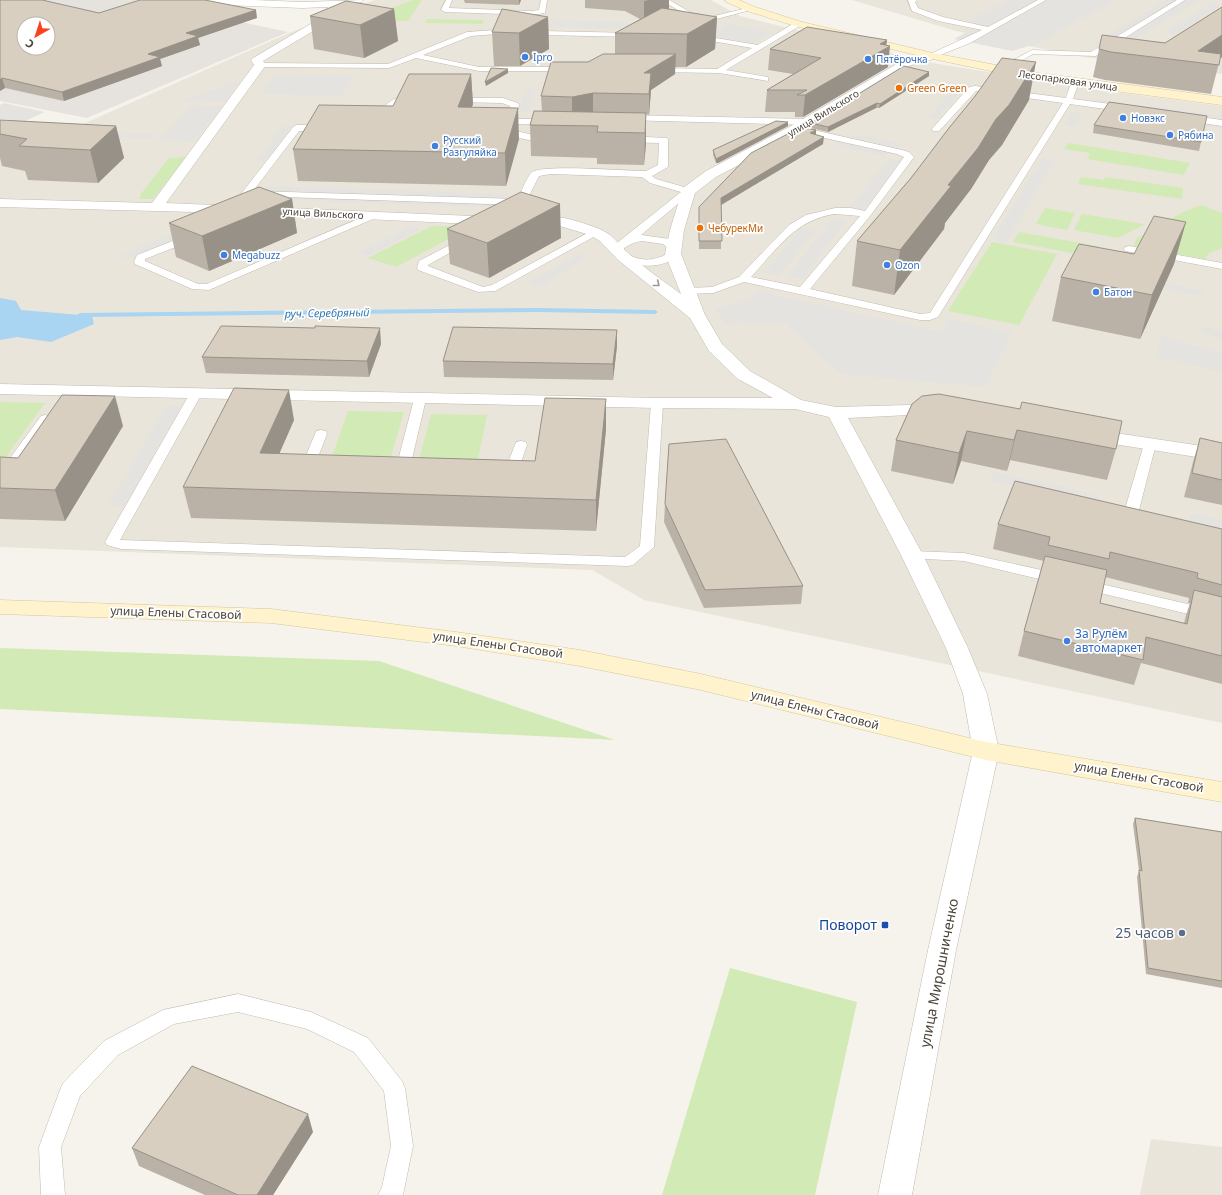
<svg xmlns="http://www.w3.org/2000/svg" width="1222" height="1195" font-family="'Noto Sans',sans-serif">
  <rect width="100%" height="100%" fill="#f6f3ec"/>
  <path fill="#eae5da" d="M375 0H711L740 16 927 62 1091 89 1222 106V723L644 600 592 570 0 547V122L76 127 289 33Z
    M852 0H1222V74L1116 60 1083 57 956 31Z
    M1151 1139 1222 1147V1195H1140Z"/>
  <path fill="#e6e2dd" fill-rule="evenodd" d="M0 0H139L288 32 87 118 0 101ZM24 24H48V48H24Z"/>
  <path fill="#d2eab5" d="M413 0H422L408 21 360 20Z
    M427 19 484 20 483 24 425 23Z
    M1068 143 1190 163 1184 175 1087 159 1090 153 1064 149Z
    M186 157 153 199H140V195L169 158Z
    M1081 177 1104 180 1105 177 1183 188 1182 199 1078 184Z
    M1201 205 1222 213V248L1208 254 1205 259 1134 246 1136 239 1181 213Z
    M1045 208 1075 213 1067 230 1036 224Z
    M1082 214 1145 224 1118 238 1074 230Z
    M432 226H473L396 267 368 258Z
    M1019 232 1098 246 1093 257 1013 242Z
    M992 242 1057 254 1019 325 948 311Z
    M0 402 45 403 0 465Z
    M348 411 404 412 388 466 329 465Z
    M431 414 487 415 476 469 417 468Z
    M0 648 379 661 615 740 0 709Z
    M730 968 857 1002 815 1195H662Z"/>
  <path fill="#e5e3e0" d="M1010 0H1117L1036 44 1012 51 954 39 982 24 969 20Z
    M1167 0H1199L1126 45 1094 43Z
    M1212 3 1222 5 1175 35 1164 33Z
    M503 19 640 23V30L508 25Z
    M728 24 772 32 753 43 708 35Z
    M275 75 353 76 342 96 261 94Z
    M238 81 225 102 183 100Z
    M956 85 965 87 938 118 929 117Z
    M526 89H536L529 111H518Z
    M1098 99 1222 116V128L1093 109Z
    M4 103 45 112 25 121 0 119V105Z
    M193 105 224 106 192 142 157 140Z
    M1071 112 1082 114 1074 127 1064 125Z
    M282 125H292L267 161H257Z
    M88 132 154 134 150 138 84 136Z
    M854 134 902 144 898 148 850 137Z
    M839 142 887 152 883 156 835 145Z
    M889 159 902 161 863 210 849 207Z
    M1042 159 1055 161 1006 243 991 240Z
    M267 186 507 194 505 199 263 191Z
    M266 195 493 203 491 207 263 199Z
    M218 215 226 219 125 260 117 256Z
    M832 219 847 221 802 279 787 276Z
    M411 226 421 229 367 257 358 253Z
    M802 228 816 231 779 276 764 273Z
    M578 254 588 257 539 287 528 283Z
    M1116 274 1202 290 1201 296 1114 280Z
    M757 291 941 332 949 319 1012 333 985 387 841 374 785 324 725 323 715 309 750 300Z
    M1208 326 1222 332V340L1199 330Z
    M1160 336 1222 353V372L1156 357Z
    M166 406 181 407 125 506 108 505Z
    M994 472 1099 495 1097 504 991 481Z
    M1191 513 1222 520V530L1188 522Z"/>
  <path fill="#a9d4f2" d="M0 298 16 301 21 310 92 316 94 324 51 342 17 337 0 340Z"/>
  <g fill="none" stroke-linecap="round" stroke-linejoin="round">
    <path fill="#a9d4f2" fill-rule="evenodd" d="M537 308 655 310 658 312 655 314 537 312 80 317 77 315 80 313Z"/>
    <g stroke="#c2bbae" stroke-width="1">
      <path id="service" d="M446 0H452L449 8 532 11 539 10 541 0H547L545 13 532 15 445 12 441 10Z
        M661 0H669L702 19 751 7 755 9 697 24 693 22 695 20Z
        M908 0H917L915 2 918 8 943 17 988 27 1038 0H1046L970 43 933 58 929 56 930 54 982 30 938 21 912 11Z
        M1177 0H1185L1096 56 1033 54 1003 71H1000L996 69 1032 50 1091 52Z
        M796 22H802L803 24 726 70 768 77V81L719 73 656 72 652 70 656 68 717 69 752 48 695 38 691 36 692 34 758 45Z
        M496 30 635 33 639 35 635 37 496 34 471 36 423 55 479 67H573L574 69 570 71H479L416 58 389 68 260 67 256 65 260 63 388 64 467 32Z
        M1072 80H1075L1079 82 1073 99 1126 106 1130 109 1126 112 1070 104 938 317 930 320H920L744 282 713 293 688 294 683 291 688 288 712 287 739 277 789 225 806 215 835 208H851L865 211 904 157 897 154 793 131 792 129 796 126 902 150 909 152 914 157 870 216 810 289 920 314 930 313 1063 103 976 91 939 131H933L932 129 969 87 975 86 1066 98ZM835 214 860 216 800 287 751 277C776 250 796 219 835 214Z
        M400 97H415L419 99C414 104 405 100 398 103 390 106 385 118 380 125H374L373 123C381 111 386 101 400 97Z
        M450 98H503L518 103 519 105 515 119H552L556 122 552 125 513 124 511 130 534 135H550L554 138C546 146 514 137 503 134L502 132 510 106 502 103 453 102 449 100Z
        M626 115 808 119 812 122 808 125 623 120 622 118 623 116Z
        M1185 115 1222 120V126L1182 120 1181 118Z
        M297 125H325L329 128 325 131H299L253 191 518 199C520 194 528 175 532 172 544 164 627 171 646 171L658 165 659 143 626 142 622 139 626 136 667 138 668 140V167L652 176 656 179 691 189 693 191 641 235 670 239 679 248 678 254C665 271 627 269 614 252V248L617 243 681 192 650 183 642 177 551 174 539 176 522 210 517 213 512 210 515 205 256 196 251 193 240 207H234L232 205 234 203 294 126ZM642 241 663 244 669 249 668 253C655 262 636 262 624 251V248L633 243Z
        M372 213 377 216 375 218 209 290 192 289 135 264 134 262 137 255 188 235H196L197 237 196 239 145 259V261L198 284H207Z
        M595 229 599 230 600 232 599 234 495 291 478 292 418 270 417 268 419 261 465 237 469 238 470 240 469 242 428 265V266L483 287 492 285Z
        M1129 246 1222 263V269L1125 251 1124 249 1125 247Z
        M195 391 199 392 201 395 120 540 625 557 640 546 651 403 653 400H661L663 403 654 547 633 565 628 566 121 549 107 545 105 542 189 395 191 392Z
        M420 395 424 396 426 399 409 472 407 475H397L395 472 414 399 416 396Z
        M45 415 49 416 51 419 11 476 0 477V469H2L41 416Z
        M321 430 326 431 327 434 313 470 315 472 313 475H301L299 472 315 434 316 431Z
        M1150 440 1155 441 1156 444 1138 514 1147 516 1149 519 1147 522 1142 523 1125 519 1123 516 1144 444 1145 441Z
        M521 441 526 442 527 445 517 474 515 477H499L497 474 499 471 505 470 515 445 516 442Z
        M912 551 964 553 1060 574 1065 576 1067 579 1065 582 1060 584 964 561 907 558 905 555 907 552Z
        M1084 580 1222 612V622L1079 588 1077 585 1079 582Z
        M238 994 311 1012 368 1038 402 1081 405 1088 413 1146 403 1195H378L382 1187 391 1146 384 1091 354 1052 307 1029 238 1012 174 1024 118 1055 80 1096 61 1147 65 1195H41L39 1147 60 1090 63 1083 104 1041 163 1010Z"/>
    </g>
    <g stroke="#c2bbae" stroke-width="1">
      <path id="minor" d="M167 0H252L302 2 363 0 362 2 338 6 339 14 338 16 263 61 266 65 166 203 496 217 501 218 503 221 501 224 496 225 234 213 0 207V199L152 203 254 65 251 60 253 58 329 13 328 7 302 8 172 3Z
        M933 53 937 54 939 56 937 58 908 66 801 132 716 177 695 193 684 230 681 254 705 315 722 344 750 371 801 400 836 407 909 405 945 410 947 414 945 418 938 420 909 415 848 418 923 555 968 648 987 694 999 751 995 757 986 760 977 757 973 751 963 694 946 648 901 555 829 417 795 409 657 408 0 394V384L657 398H773L738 379 709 351 690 318 617 259 600 241 590 235 553 224 527 221 525 218 527 215C544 211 596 224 610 235 616 240 621 247 627 252 644 268 663 281 681 294L665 254 670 230 683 188 706 171 791 126 900 62Z
        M1089 429 1222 449V461L1082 439 1080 435 1082 431Z"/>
    </g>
    <g stroke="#c2bbae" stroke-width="1">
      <path id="tertiary" d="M986 742 995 745 999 751 956 950 912 1195H878L928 950 973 751 977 745Z"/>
    </g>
    <g stroke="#d6c79b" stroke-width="1">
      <path id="secondary" d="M725 0H739L755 7 802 22 933 53 1038 73 1222 97V105L1038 81 933 59 795 26 747 11 726 2Z
        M0 600 271 609 456 632 580 650 701 674 986 742 1222 782V802L986 760 701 690 580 666 456 646 271 623 0 614Z"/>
    </g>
    <use href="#service" fill="#fff" fill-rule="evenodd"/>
    <use href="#minor" fill="#fff" fill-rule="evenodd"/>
    <use href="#tertiary" fill="#fff" fill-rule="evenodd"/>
    <use href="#secondary" fill="#fff3cd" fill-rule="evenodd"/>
  </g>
  <path fill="#bab2a6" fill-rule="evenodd" d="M0 0 99 13 257 18 198 38 200 45 160 59 162 66 64 101 5 88 0 91Z
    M464 0H521L519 5 465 3Z
    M585 0H669V9L717 17 715 49 686 67H675V74L651 90 649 115 646 114V144L644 165 597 164V158L531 156 530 125 542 111 541 96 588 62 615 54V33L640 19 625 11 585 8Z
    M1222 7V57L1220 59 1211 94 1105 80 1093 77 1102 35 1165 43Z
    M394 9 398 41 364 58 314 49 310 16Z
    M548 17 549 49 520 66H494L492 32Z
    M886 46 888 67 803 117H795V112H765L767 90 793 74 768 70 770 49Z
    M929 72V76L879 108H876L828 132 811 128V123Z
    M471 74 473 104 472 107 519 139 506 186 298 181 293 149Z
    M976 95 1029 100 1002 145 989 160 971 189 945 223 944 229 894 295 852 286 857 241 911 178Z
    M0 120 116 126 124 158 98 183 28 180 25 171 2 166 0 158Z
    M1094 125 1201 142 1199 151 1093 133Z
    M788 126 718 163H716L713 155V150Z
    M816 135 823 144 721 205V249H699V207Z
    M292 199 297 233 209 271 176 257 169 223Z
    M1186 222 1174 264 1140 339 1052 321 1061 277 1134 254Z
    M447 229 561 238 489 278 450 264Z
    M617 330V346L613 380 444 377 443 361Z
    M381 344 369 377 206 373 202 357Z
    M606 399V429L596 531 191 518 183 487 294 420 279 454 535 461Z
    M912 404 1116 449 1107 480 1010 460 1007 471 961 461 953 484 891 471 896 440Z
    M123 426 65 521 0 519V457L18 458Z
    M1200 438 1222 443V505L1184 497 1193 462Z
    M665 504 803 586 801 604 704 608 664 522Z
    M998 524 1222 529V684L1141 663 1134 685 1018 656 1024 631 1044 561 993 549ZM1105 577 1189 598 1188 603H1190L1186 615 1184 623 1100 603Z
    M1135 818 1222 832V988L1146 974 1137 877 1139 871 1133 824Z
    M313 1132 273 1195H205L139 1166 132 1148Z"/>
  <path fill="#979187" d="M519 0H521L519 5Z
    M650 0H669V17L644 21V1Z
    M394 9 398 41 364 58 360 25Z
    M256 10 257 18 198 38 200 45 160 59 162 66 64 101 62 92 148 54 186 33Z
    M548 17 549 49 520 66 519 33Z
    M717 17 715 49 686 67 687 34Z
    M1222 35V57L1212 64 1198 51Z
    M887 40 886 49 890 46 888 67 803 117 805 95 880 44Z
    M676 54 675 74 651 90 649 115V94L644 73Z
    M1036 62 1029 100 1002 145 989 160 971 189 945 223 944 229 894 295 900 250 948 185Z
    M508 69V73L486 86 485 82Z
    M929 72V76L879 108 880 104Z
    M471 74 473 104 460 138 458 107Z
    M2 78 5 88 0 91V80Z
    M593 93V114L572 118V97Z
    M877 103 876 108 828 132V127Z
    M518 108 519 139 506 186 505 153Z
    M646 113V144L644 165 645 133Z
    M788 122V126L718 163H716V159Z
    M116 126 124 158 98 183 90 150Z
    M816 130V138L810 133Z
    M824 137 823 144 721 205V198Z
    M292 199 297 233 209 271 202 236Z
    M560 204 561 238 489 278 487 243Z
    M1186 222 1174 264 1140 339 1152 295Z
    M380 328 381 344 369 377 367 361Z
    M617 330V346L613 380V364Z
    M289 390 294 420 266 484 260 453Z
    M115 396 123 426 65 521 55 490Z
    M606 399V429L596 531V500Z
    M1017 430 1010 460 1007 471 1014 440Z
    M967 431 961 461 953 484 959 453Z
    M308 1114 313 1132 273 1195H257Z"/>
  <path fill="#d8cfc1" stroke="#979187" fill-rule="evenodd" d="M0 0H42L99 13 140 0H205L256 10 186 33 198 36 148 54 160 57 62 92 2 78 0 80ZM24 24H48V48H24Z
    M346 1 394 9 360 25 310 16Z
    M1222 7V35L1198 51 1221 54 1219 65 1111 52 1099 49 1102 35 1165 43Z
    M662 8 717 17 687 34 615 33Z
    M502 9 548 17 519 33 492 32Z
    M807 27 887 40 880 44 890 46 805 95H797L807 90H767L821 58 770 49Z
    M603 54H676L644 73H651L649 94 593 93 572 97 541 96 551 62H588Z
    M1002 58 1036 62 1009 105 996 119 978 148 948 185 951 186 900 250 857 241 911 178 949 128 976 95Z
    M904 66 929 72 880 104 877 103 828 127 811 123Z
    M491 68 508 69 485 82Z
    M409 74H471L458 107 518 108 505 153 293 149 319 105 393 106Z
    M1109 102 1207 116 1201 142 1094 125Z
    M534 111 646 113 645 133 597 132 598 126 530 125Z
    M0 120 116 126 90 150 19 146 27 139 0 134Z
    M776 121 788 122 718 158 716 159 713 150Z
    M801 127 816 130 810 133 824 137 721 198 722 241H699V207L751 153Z
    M259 187 292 199 202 236 169 223Z
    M521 192 560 204 487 243 447 229Z
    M1154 216 1186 222 1152 295 1061 277 1079 244 1134 254Z
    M221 326 315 328V326L380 328 367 361 202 357Z
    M453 327 617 330 613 364 443 361Z
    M234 388 289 390 260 453 535 461 545 398 606 399 596 500 183 487Z
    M939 394 1020 409 1022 402 1122 421 1116 449 1017 430 1014 440 967 431 959 453 896 440 912 404 922 396Z
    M62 395 115 396 55 490 0 488V457L18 458Z
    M1200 438 1222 443V480L1192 473Z
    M726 439 803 586 705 590 665 504 669 444Z
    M1015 481 1222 529V585L1197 578 1198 573 1110 552 1109 559 1048 545 1050 537 998 524Z
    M1045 556 1107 570 1100 603 1187 624 1194 590 1222 597V656L1146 637 1143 660 1024 631Z
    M1135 818 1222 832V981L1148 968 1139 870 1142 871Z
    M192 1066 308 1114 257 1195H238L132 1148Z"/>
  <defs><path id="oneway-chevron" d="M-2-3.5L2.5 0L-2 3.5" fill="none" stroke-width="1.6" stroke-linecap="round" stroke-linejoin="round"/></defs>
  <use stroke="#9c9892" href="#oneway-chevron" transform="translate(657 284) rotate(38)"/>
  <g fill="#3f7fe0" stroke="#fff" stroke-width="1.5">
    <circle cx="525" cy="57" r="4"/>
    <circle cx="868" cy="59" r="4"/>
    <circle cx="1123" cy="118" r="4"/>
    <circle cx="1170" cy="135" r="4"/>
    <circle cx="435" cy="146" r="4"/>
    <circle cx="224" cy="255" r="4"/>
    <circle cx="887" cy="265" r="4"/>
    <circle cx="1096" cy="292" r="4"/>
    <circle cx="1067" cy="641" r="4"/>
  </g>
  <g fill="#e8710a" stroke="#fff" stroke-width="1.5">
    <circle cx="899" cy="88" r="4"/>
    <circle cx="700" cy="228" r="4"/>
  </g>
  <rect fill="#1a4fb4" stroke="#fff" stroke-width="1.5" x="881" y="921" width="8" height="8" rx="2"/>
  <circle fill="#5c6f8a" stroke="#fff" stroke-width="1.5" cx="1182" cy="933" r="4"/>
  <g text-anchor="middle" stroke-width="3.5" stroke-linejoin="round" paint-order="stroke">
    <g font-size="10" fill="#366cbe" stroke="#fff" text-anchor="start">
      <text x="533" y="61">Ipro</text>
      <text x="876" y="63">Пятёрочка</text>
      <text x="1131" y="122">Новэкс</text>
      <text x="1178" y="139">Рябина</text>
      <text x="443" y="144">Русский<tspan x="443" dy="12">Разгуляйка</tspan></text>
      <text x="232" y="259">Megabuzz</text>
      <text x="895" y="269">Ozon</text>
      <text x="1104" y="296">Батон</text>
    </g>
    <g font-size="10" fill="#4b4439" stroke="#fff">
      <text transform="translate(1068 80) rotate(8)" y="4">Лесопарковая улица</text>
      <text transform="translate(823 113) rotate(-31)" y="4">улица Вильского</text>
      <text transform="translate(323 213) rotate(3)" y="4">улица Вильского</text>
    </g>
    <g font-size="10" fill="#c56008" stroke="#fff" text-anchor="start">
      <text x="907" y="92">Green Green</text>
      <text x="708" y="232">ЧебурекМи</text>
    </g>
    <g font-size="11" font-style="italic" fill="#2e7ab2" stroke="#fff">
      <text transform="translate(327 313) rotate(-1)" y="4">руч. Серебряный</text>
    </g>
    <g font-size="12" fill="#4b4439" stroke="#fff">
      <text transform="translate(176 613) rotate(2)" y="4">улица Елены Стасовой</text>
      <text transform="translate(498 645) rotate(8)" y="4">улица Елены Стасовой</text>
      <text transform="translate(815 710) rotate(14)" y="4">улица Елены Стасовой</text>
      <text transform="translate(1139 777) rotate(10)" y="4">улица Елены Стасовой</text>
    </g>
    <g font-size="12" fill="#366cbe" stroke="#fff" text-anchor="start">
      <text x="1075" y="638">За Рулём<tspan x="1075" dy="14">автомаркет</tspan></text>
    </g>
    <g font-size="14" fill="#164399" stroke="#fff" text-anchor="end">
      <text x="877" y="930">Поворот</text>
    </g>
    <g font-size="14" fill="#4e5e75" stroke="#fff" text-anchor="end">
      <text x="1174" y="938">25 часов</text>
    </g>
    <g font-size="14" fill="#4b4439" stroke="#fff">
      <text transform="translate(939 973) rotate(-79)" y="5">улица Мирошниченко</text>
    </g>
  </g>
  <g transform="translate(36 36) rotate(219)"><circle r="19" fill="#ffffff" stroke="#b7b4b0"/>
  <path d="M0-3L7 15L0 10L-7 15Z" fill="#fc3f1d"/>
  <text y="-6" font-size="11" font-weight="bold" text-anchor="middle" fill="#4b4439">С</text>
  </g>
</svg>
